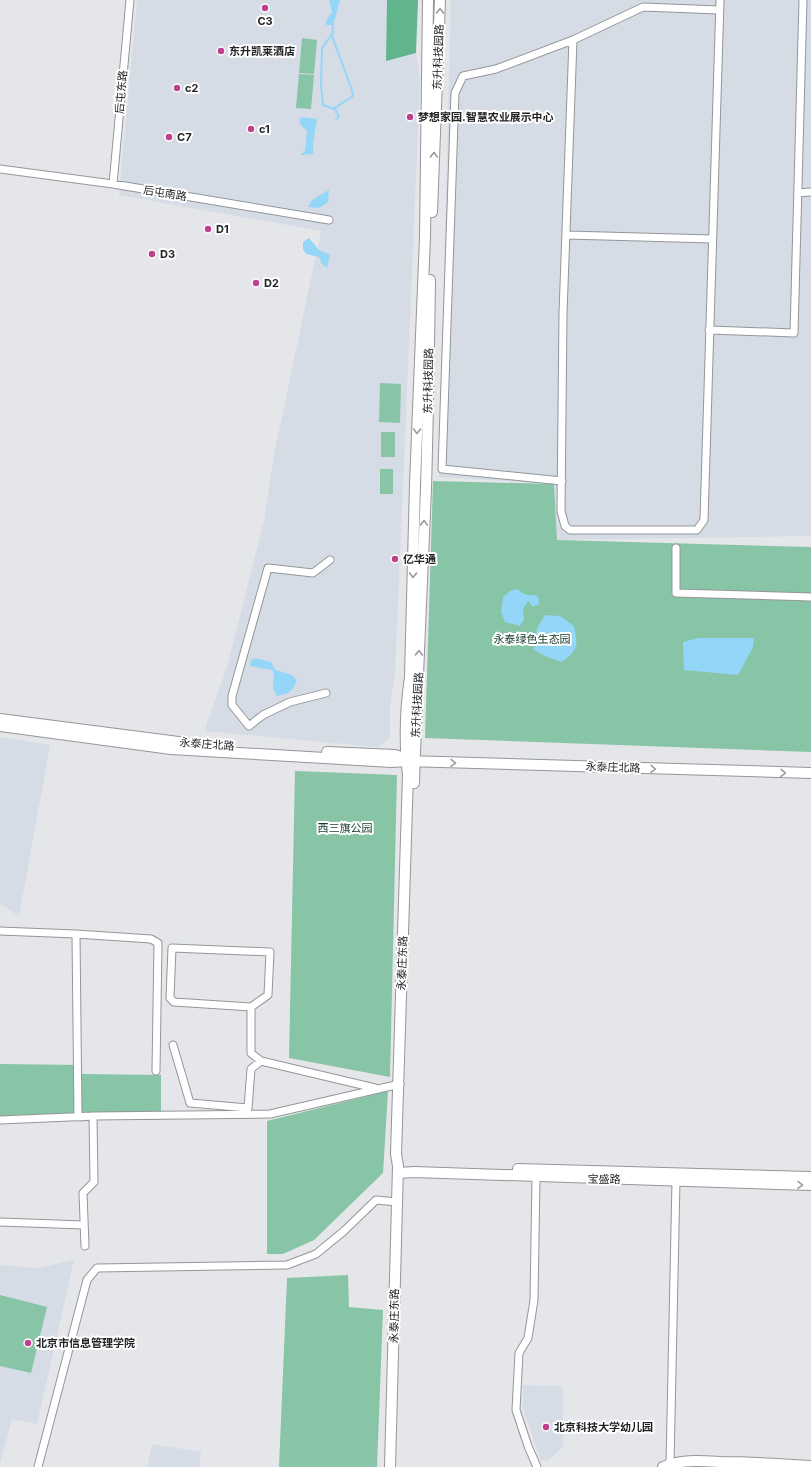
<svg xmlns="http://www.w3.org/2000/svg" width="811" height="1467" font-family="Inter,'Noto Sans SC',sans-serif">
  <rect width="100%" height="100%" fill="#e4e6ea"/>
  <path fill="#d5dce6" d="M137 0H387L386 61 416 53 420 82 395 675 390 706V738L377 747 205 731 206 726 227 667 264 521 274 455 321 231 119 195Z
    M451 0H811V536L557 540 554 484 439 477Z
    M0 737 50 745 19 916 0 904Z
    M74 1260 37 1424 12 1419 0 1463V1265L38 1268Z
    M523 1385 560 1386 563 1391V1447L547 1461 540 1459 523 1408Z
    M152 1444 201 1452 199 1467H147Z"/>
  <path fill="#88c4a6" d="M302 38 317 40 314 74 299 73Z
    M299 74 314 75 311 109 296 108Z
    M380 383 401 384 400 423 379 422Z
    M381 432H395V457H381Z
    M380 469H393V494H380Z
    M433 481 554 484 557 540 811 547V752L425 738Z
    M295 771 397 775 390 1077 289 1058Z
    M0 1064 80 1065 81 1074 161 1075V1120H0Z
    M388 1091 383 1173 314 1240 283 1254H267V1121Z
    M348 1275 349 1307 383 1310 377 1467H279L287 1278Z
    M0 1295 47 1307 31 1373 0 1366Z"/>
  <path fill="#60b58d" d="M387 0H418L416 53 386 61Z"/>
  <path fill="#93d6f7" d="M329 0H340L334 22 332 25H326V21L332 12Z
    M302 117 317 119 313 144V154L300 155 305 151 307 131 300 124 299 119Z
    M329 190 328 202 319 208 308 207 312 200Z
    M309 238 319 250 330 255 327 268 322 264 319 257 306 254 303 249V242Z
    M518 589C523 595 528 596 536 595L539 599V604L533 607 528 601 523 609 524 619 520 626 505 622 501 612 503 597 510 591Z
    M545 615 560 616 574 626C578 646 579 649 562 662L547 657 534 650 537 628Z
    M698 638H754L753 647 738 675 684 670 683 642Z
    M254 658 271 662 275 670 292 675 297 680C293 691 289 694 277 696L273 689 274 674 272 670 250 666 251 661Z"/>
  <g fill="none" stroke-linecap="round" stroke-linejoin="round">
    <path stroke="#93d6f7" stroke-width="2" d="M333 24 332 36 352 90 353 96 333 109
      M333 33 322 48 321 84 323 105 335 109 339 117 336 119"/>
    <g stroke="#949699" stroke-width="9">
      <path id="street" d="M719 10 643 7 573 40 563 313 561 511 565 526 570 530H697L704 520 720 0
        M0 169 113 184 329 220
        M113 184 130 0
        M798 193 811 192
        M567 235 712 239
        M709 330 794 333 803 0
        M562 481 442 469 455 93 463 76 496 69 573 40
        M676 548V593L811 597
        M326 693 290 702 263 715 249 726 232 705V696L268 568 313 573 330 560
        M0 931 76 934 78 1117 93 1116 94 1182 83 1193 85 1246
        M76 934 151 939 158 943 156 1071
        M251 1007 268 995 270 952 172 948 170 998 174 1002 251 1007V1053L261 1061
        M173 1045 190 1103 248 1108 251 1069 261 1061 375 1088
        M0 1120 93 1116 270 1114 400 1084
        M536 1177 534 1300 528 1338 519 1353 516 1410 528 1446 537 1467
        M0 1222 84 1225
        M670 1464 676 1181
        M38 1467 87 1280 97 1268 287 1265 316 1254 344 1231 376 1200 397 1202"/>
    </g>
    <g stroke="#949699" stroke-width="12">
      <path id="secondary" d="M432 212 440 0
        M0 719 186 743
        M0 726 171 749 392 762 406 761 811 773
        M327 752 395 755 408 759
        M414 783C417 685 422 587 426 488 428 419 429 349 430 280
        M518 1169 811 1177
        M398 1173 414 1172 811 1185
        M390 1467 398 1166 396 1154 408 775C404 741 405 711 410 677L415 484 425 237 428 0
        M663 1467C681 1459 702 1461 721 1462 751 1462 781 1464 811 1466"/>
    </g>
    <use href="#street" stroke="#fff" stroke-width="7"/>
    <use href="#secondary" stroke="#fff" stroke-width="10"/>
  </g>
  <defs><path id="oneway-chevron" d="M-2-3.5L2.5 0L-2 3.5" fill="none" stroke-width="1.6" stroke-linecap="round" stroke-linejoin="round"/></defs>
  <g stroke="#9c9c9c">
    <use href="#oneway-chevron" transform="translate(440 11) rotate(-89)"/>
    <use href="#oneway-chevron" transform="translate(434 155) rotate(-88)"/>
    <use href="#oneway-chevron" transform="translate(417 431) rotate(92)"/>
    <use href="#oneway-chevron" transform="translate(424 523) rotate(-88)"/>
    <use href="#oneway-chevron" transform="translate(413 575) rotate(92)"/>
    <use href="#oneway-chevron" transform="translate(419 653) rotate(-88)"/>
    <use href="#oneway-chevron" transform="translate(453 763) rotate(2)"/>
    <use href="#oneway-chevron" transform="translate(653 769) rotate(2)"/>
    <use href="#oneway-chevron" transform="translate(783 773) rotate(2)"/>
    <use href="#oneway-chevron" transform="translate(800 1185) rotate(2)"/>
  </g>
  <g fill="#bf418d" stroke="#fff" stroke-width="1.5">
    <circle cx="265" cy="8" r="4"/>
    <circle cx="221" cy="51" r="4"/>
    <circle cx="177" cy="88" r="4"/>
    <circle cx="410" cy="117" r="4"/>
    <circle cx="251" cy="129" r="4"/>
    <circle cx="169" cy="137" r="4"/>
    <circle cx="208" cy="229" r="4"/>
    <circle cx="152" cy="254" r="4"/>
    <circle cx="256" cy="283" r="4"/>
    <circle cx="395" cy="559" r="4"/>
    <circle cx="28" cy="1343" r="4"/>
    <circle cx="546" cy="1427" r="4"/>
  </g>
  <g text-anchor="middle" stroke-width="4" stroke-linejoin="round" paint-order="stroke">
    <g font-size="11" font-weight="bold" fill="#222324" stroke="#fff" text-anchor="start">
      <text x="265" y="25" text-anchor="middle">C3</text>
      <text x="229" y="55">东升凯莱酒店</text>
      <text x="185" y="92">c2</text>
      <text x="418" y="121">梦想家园.智慧农业展示中心</text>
      <text x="259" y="133">c1</text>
      <text x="177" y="141">C7</text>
      <text x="216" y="233">D1</text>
      <text x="160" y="258">D3</text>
      <text x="264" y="287">D2</text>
      <text x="403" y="563">亿华通</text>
      <text x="36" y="1347">北京市信息管理学院</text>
      <text x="554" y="1431">北京科技大学幼儿园</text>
    </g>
    <g font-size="11" fill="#222324" stroke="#fff">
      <text transform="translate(438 57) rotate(-88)" y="4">东升科技园路</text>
      <text transform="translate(121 92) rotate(-85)" y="4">后屯东路</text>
      <text transform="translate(165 193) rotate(9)" y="4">后屯南路</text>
      <text transform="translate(428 381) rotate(-89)" y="4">东升科技园路</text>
      <text transform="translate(417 705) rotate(-87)" y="4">东升科技园路</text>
      <text transform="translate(207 744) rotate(4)" y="4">永泰庄北路</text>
      <text transform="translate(613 767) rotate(2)" y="4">永泰庄北路</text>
      <text transform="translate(402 963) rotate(-88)" y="4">永泰庄东路</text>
      <text transform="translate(604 1179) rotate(1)" y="4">宝盛路</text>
      <text transform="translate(394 1316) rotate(-89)" y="4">永泰庄东路</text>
    </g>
    <g font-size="11" fill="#143a29" stroke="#fff">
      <text x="532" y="643">永泰绿色生态园</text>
      <text x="345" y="832">西三旗公园</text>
    </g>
  </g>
</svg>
